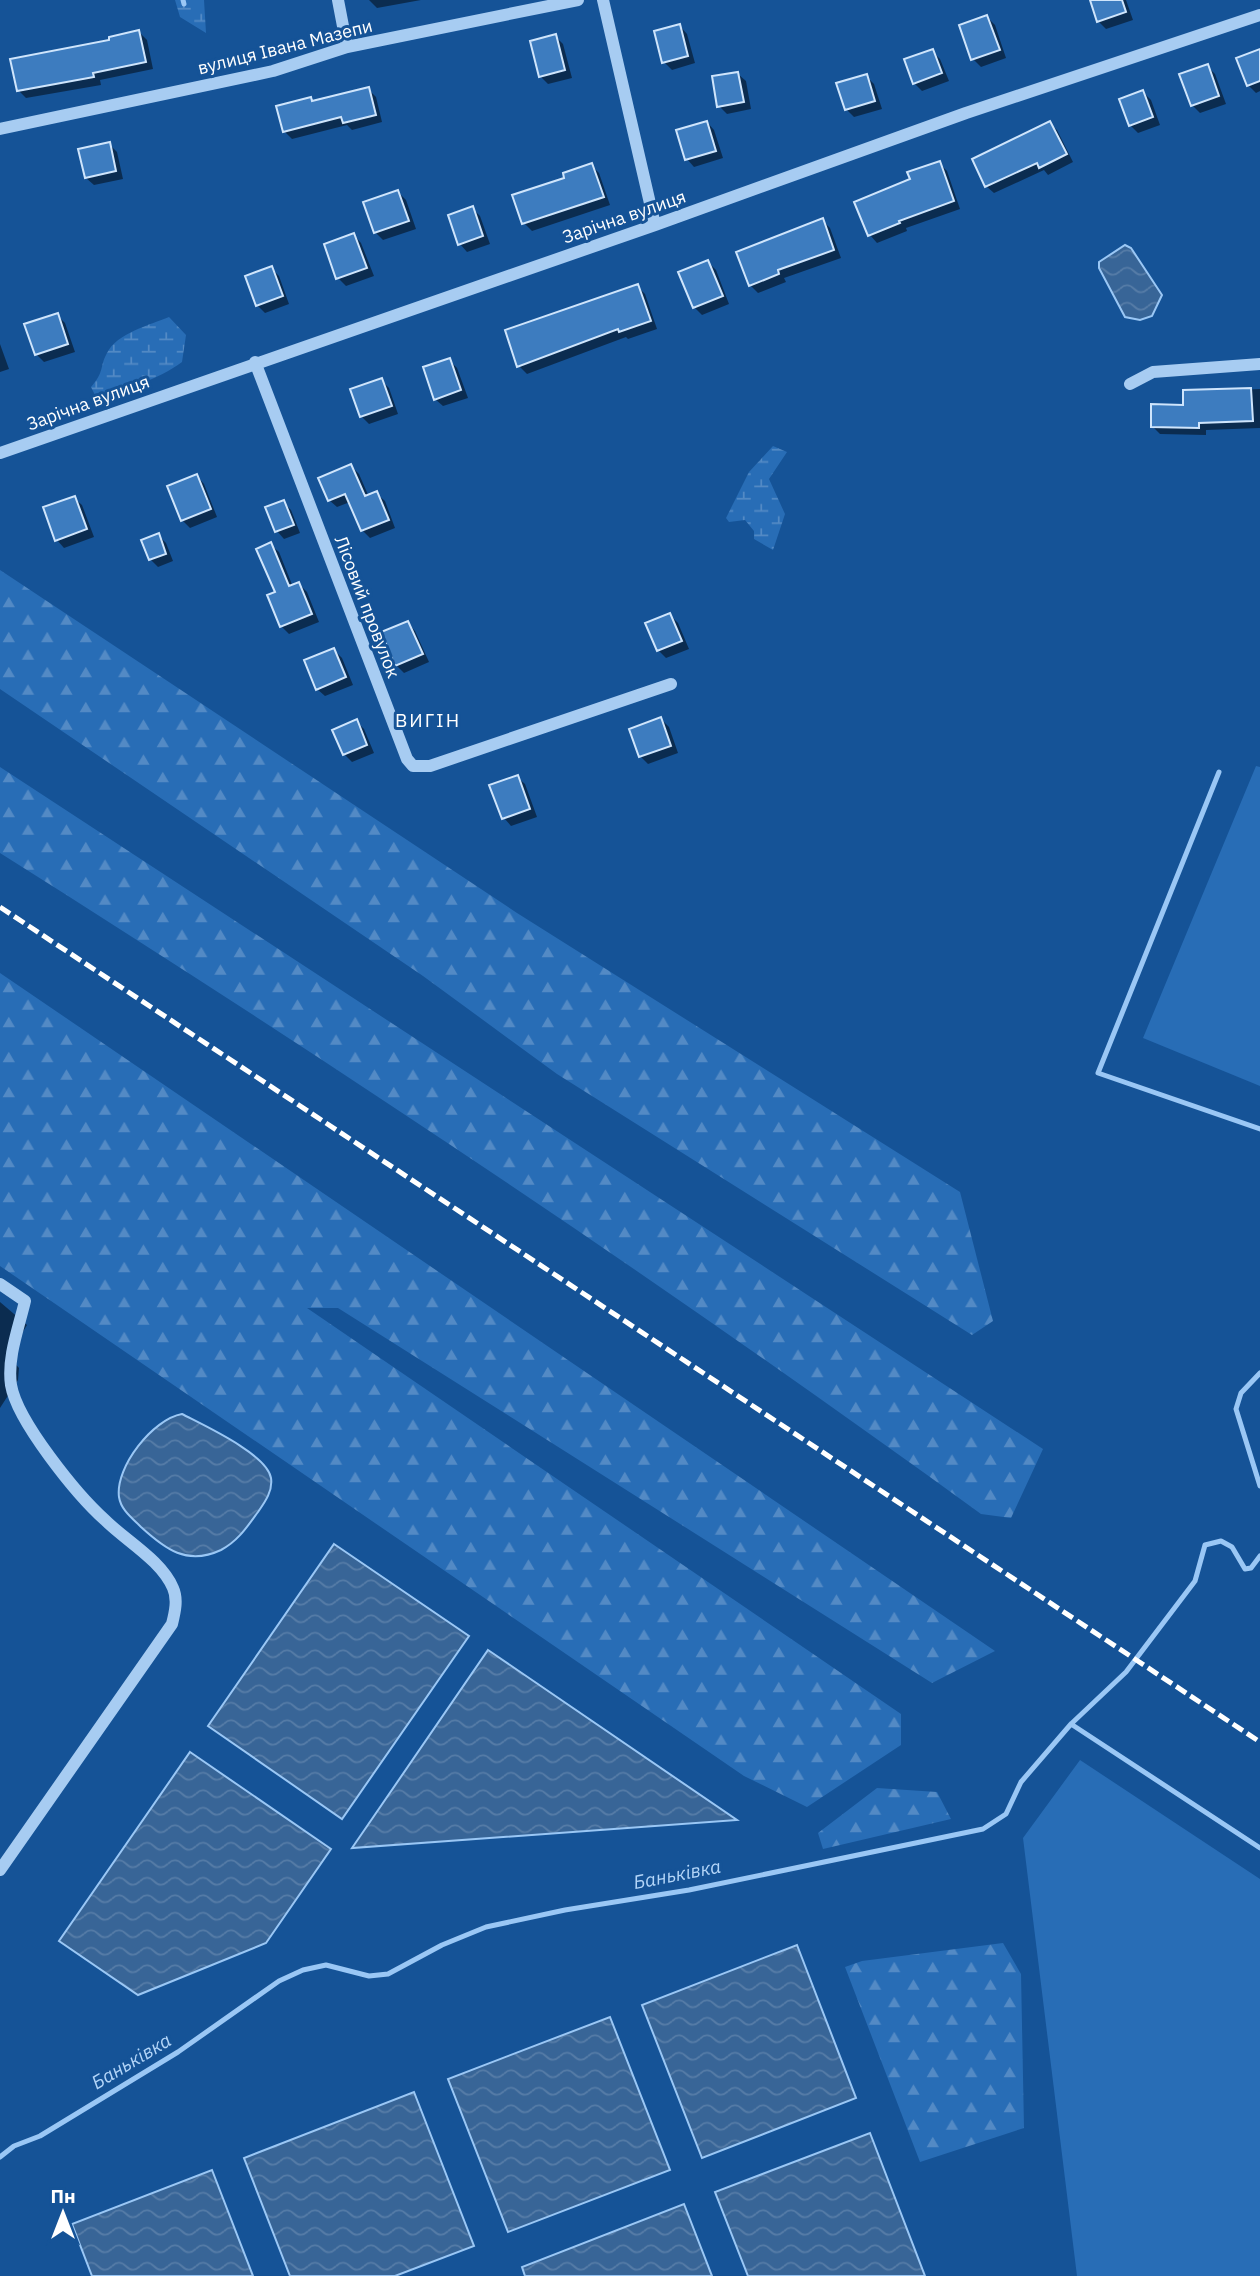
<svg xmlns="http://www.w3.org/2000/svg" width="1260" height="2276" font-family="'IBM Plex Sans',sans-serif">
  <defs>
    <pattern id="forest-firs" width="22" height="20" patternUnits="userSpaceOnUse" patternTransform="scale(1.75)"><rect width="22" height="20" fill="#286db6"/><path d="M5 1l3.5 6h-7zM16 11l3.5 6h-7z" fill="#538ac5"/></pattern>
    <pattern id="wetland-marsh" width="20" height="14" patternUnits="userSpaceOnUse" patternTransform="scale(1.75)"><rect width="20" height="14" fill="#286db6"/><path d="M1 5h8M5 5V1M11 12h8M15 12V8" fill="none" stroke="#538ac5"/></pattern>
    <pattern id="water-waves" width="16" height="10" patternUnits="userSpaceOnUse" patternTransform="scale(1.75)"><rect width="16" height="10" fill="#386597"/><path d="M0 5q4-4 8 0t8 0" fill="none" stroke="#567ca7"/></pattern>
  </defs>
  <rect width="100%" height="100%" fill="#155397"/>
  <path fill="#286db6" d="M1256 766 1260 767V1086L1143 1038Z
    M1080 1760 1260 1879V2276H1077L1023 1838Z"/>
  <path fill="url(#forest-firs)" d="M0 570 517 913 960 1192 993 1321 972 1335 557 1074 423 976 0 689Z
    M0 767 1043 1449 1011 1518 981 1514C662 1282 333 1063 0 853Z
    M0 973 995 1651 932 1683 338 1308H307L901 1714V1745L807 1807 744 1776 0 1266Z
    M877 1788 937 1792 951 1819 823 1849 818 1833Z
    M1003 1943 1021 1974 1024 2128 920 2162 845 1967 862 1961Z"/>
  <path fill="url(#wetland-marsh)" d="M175 0H204L206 33 180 17Z
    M169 317 186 335 182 362C158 380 125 389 96 397L91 387C105 371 99 368 107 353 117 333 150 325 169 317Z
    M773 446 787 452 769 479 785 514 773 550 754 539V531L745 520 729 522 726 518 749 472Z"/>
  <path fill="url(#water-waves)" stroke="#9ac7f5" stroke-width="2" d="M1125 245 1131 248 1162 295 1152 316 1140 320 1125 317 1099 268V262Z
    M182 1414C203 1425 267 1454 271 1478 273 1491 265 1502 258 1512 247 1527 238 1541 221 1550 187 1566 165 1549 141 1527 132 1518 121 1510 119 1497 115 1467 153 1419 182 1414Z
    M334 1544 469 1636 342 1819 208 1726Z
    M488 1650 737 1820 352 1848Z
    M190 1752 331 1849 266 1943 138 1995 59 1941Z
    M797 1945 856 2098 702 2158 642 2005Z
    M610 2017 670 2170 508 2232 448 2079Z
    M414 2092 474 2246 395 2276H290L244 2158Z
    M870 2133 925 2276H748L715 2192Z
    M212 2170 253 2276H92L72 2224Z
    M684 2204 712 2276H525L522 2267Z"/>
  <path fill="#0007" d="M369 0H421L377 8Z
    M1091 0H1126L1133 20 1106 29 1098 21Z
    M987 17 995 25 1006 58 981 67 973 59Z
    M680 26 687 34 695 63 672 70 664 62Z
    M139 32 147 40 153 69 100 80 101 85 26 98 18 90 112 41Z
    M555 36 563 44 572 78 548 84 540 76Z
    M932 51 940 59 949 81 922 91 914 83Z
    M1260 51V91L1256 93 1248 85Z
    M1207 66 1215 74 1226 104 1200 113 1192 105Z
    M738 74 746 81 751 109 727 114 719 106Z
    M866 76 874 84 882 109 854 117 846 109Z
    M368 89 376 97 382 122 352 130 347 125 292 139 284 131 310 99 314 102Z
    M1143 92 1151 100 1160 125 1138 133 1130 125Z
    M707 122 714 130 723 158 694 167 687 159Z
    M1049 123 1057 130 1073 162 1048 175 1044 170 994 193 986 186Z
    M109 144 117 152 123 179 94 185 86 178Z
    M939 163 947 171 960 209 906 228 907 231 877 243 870 235 856 203 912 180Z
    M591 165 599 173 610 205 532 231 524 223 515 197 567 179Z
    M398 192 406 200 416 229 383 240 375 232Z
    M472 208 480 216 490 244 467 252 460 244Z
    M822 220 830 228 841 258 784 278 786 282 758 293 750 285Z
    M354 235 361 243 374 276 346 286 338 278Z
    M708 262 716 270 729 304 702 315 694 307Z
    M271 268 279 276 289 304 265 313 257 305Z
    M637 286 645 294 657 329 628 339 626 337 527 374 519 366Z
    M57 315 65 323 75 352 44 362 36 354Z
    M0 344 9 369 0 372Z
    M449 360 457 368 468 398 443 406 435 399Z
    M381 380 389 388 398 414 369 424 361 416Z
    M1260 389V428L1206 430V435L1160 434 1152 426 1185 407V392Z
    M351 466 359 474 369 497 377 494 385 501 395 528 370 538 362 530 350 502 337 507 329 500Z
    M197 476 204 484 217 517 190 528 182 520Z
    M74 498 82 505 94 537 64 548 57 540Z
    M283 502 291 510 300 533 284 539 277 531Z
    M158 535 166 543 173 561 158 567 150 559Z
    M271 545 279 552 293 587 299 584 307 592 319 622 289 634 281 626Z
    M670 615 678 623 689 649 666 658 658 650Z
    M408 623 415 631 429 662 404 673 396 665Z
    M334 650 342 658 353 685 325 696 317 689Z
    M661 719 669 727 678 753 648 764 640 756Z
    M356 721 364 729 374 753 352 762 344 754Z
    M517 777 525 784 537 817 511 826 504 818Z
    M0 1302 27 1325 8 1356 19 1368 18 1380 0 1408Z"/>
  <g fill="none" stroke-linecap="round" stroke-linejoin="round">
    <path stroke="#9ac7f5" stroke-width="5" d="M183 0 184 4
      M1219 772 1098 1073 1260 1129
      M1260 1373 1241 1393 1236 1409 1260 1486
      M1071 1724 1260 1848
      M0 2157 14 2146 40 2136 178 2052 279 1981 303 1970 326 1965 369 1976 388 1974 442 1945 486 1927 565 1910 689 1890 983 1829 1006 1814 1021 1782 1071 1724 1126 1672 1195 1581 1205 1545 1221 1541 1232 1547 1245 1569 1251 1568 1260 1556"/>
  </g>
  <path fill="#3d7cbf" stroke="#cfe5fc" stroke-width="2" d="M1090 0H1122L1126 12 1097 22Z
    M987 15 1000 50 971 60 959 25Z
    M680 24 688 56 662 63 654 31Z
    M139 30 146 62 93 73 94 77 17 91 10 59 109 40V37Z
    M556 34 565 70 539 77 530 41Z
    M933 49 942 73 913 84 904 59Z
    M1260 49V81L1247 86 1236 58Z
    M1208 64 1219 96 1191 106 1179 74Z
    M738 72 744 102 717 107 712 76Z
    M867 74 875 101 845 110 836 83Z
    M369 87 376 115 343 123 341 117 283 132 276 106 311 97 312 101Z
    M1143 90 1153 117 1129 126 1119 99Z
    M707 121 716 151 685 160 676 130Z
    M1050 121 1067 154 1039 168 1037 163 985 187 972 159Z
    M110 142 116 171 85 178 78 149Z
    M940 161 954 201 899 221 900 223 868 236 854 202 910 179 907 172Z
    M592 163 604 197 522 224 512 195 564 178 563 173Z
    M398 190 409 221 374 233 363 202Z
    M473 206 483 236 458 245 448 215Z
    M823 218 834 250 778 270 779 274 749 286 736 252Z
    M354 233 367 268 336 279 324 244Z
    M708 260 723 296 693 308 678 272Z
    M272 266 283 296 256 306 245 276Z
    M638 284 651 321 619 332 618 329 517 367 505 330Z
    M58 313 68 344 35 355 24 324Z
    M450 358 461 390 434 400 423 367Z
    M382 378 392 406 360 417 350 389Z
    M1251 388 1253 421 1199 423V428L1151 427V404L1183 405V390Z
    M351 464 365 496 377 491 389 520 361 531 345 494 328 501 318 478Z
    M197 474 211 509 181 521 167 486Z
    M75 496 87 529 55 541 43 507Z
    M284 500 294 525 275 532 265 507Z
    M159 533 166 554 149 560 141 540Z
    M271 542 289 586 299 582 312 614 280 627 267 595 275 592 256 549Z
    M670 613 682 641 657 651 645 623Z
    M408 621 423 654 395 666 381 632Z
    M334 648 346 677 316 690 304 660Z
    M661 717 671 746 639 757 629 729Z
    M357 719 367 745 343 755 332 730Z
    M518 775 530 809 502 819 489 785Z"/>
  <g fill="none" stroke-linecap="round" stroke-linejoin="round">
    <path stroke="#a7ccf2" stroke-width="12" d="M338 0 347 47
      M603 0 655 225
      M0 129 273 71 347 47 578 0
      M255 362 407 759 413 766H430L671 684
      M1130 384 1153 372 1260 364
      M0 453 655 225 966 113 1260 15
      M0 1284 25 1301C19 1327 7 1357 11 1385 17 1421 77 1495 105 1520 126 1541 161 1560 173 1588 178 1599 175 1612 172 1624L0 1870"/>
    <path stroke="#fff" stroke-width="5" stroke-dasharray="12 5" stroke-linecap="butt" d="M0 907 1260 1742"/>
  </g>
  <g text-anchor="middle" stroke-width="6" stroke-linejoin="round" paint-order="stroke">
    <g font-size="18" fill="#fff" stroke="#155397">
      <text transform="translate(285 47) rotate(-14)" y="6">вулиця Івана Мазепи</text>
      <text transform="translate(624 217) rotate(-19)" y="6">Зарічна вулиця</text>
      <text transform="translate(88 403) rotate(-20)" y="6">Зарічна вулиця</text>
      <text transform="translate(367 607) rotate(69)" y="6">Лісовий провулок</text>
    </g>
    <g font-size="19" letter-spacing="2" fill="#fff" stroke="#155397">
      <text x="428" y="727">ВИГІН</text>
    </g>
    <g font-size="19" font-style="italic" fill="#b4d6f9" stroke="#155397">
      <text transform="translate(677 1874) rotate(-11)" y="7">Баньківка</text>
      <text transform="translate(131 2061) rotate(-31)" y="7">Баньківка</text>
    </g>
  </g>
  <g transform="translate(63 2213)" stroke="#155397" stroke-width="5" paint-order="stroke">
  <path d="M0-5L12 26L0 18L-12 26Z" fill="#ffffff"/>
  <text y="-10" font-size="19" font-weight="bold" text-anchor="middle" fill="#ffffff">Пн</text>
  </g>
</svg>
